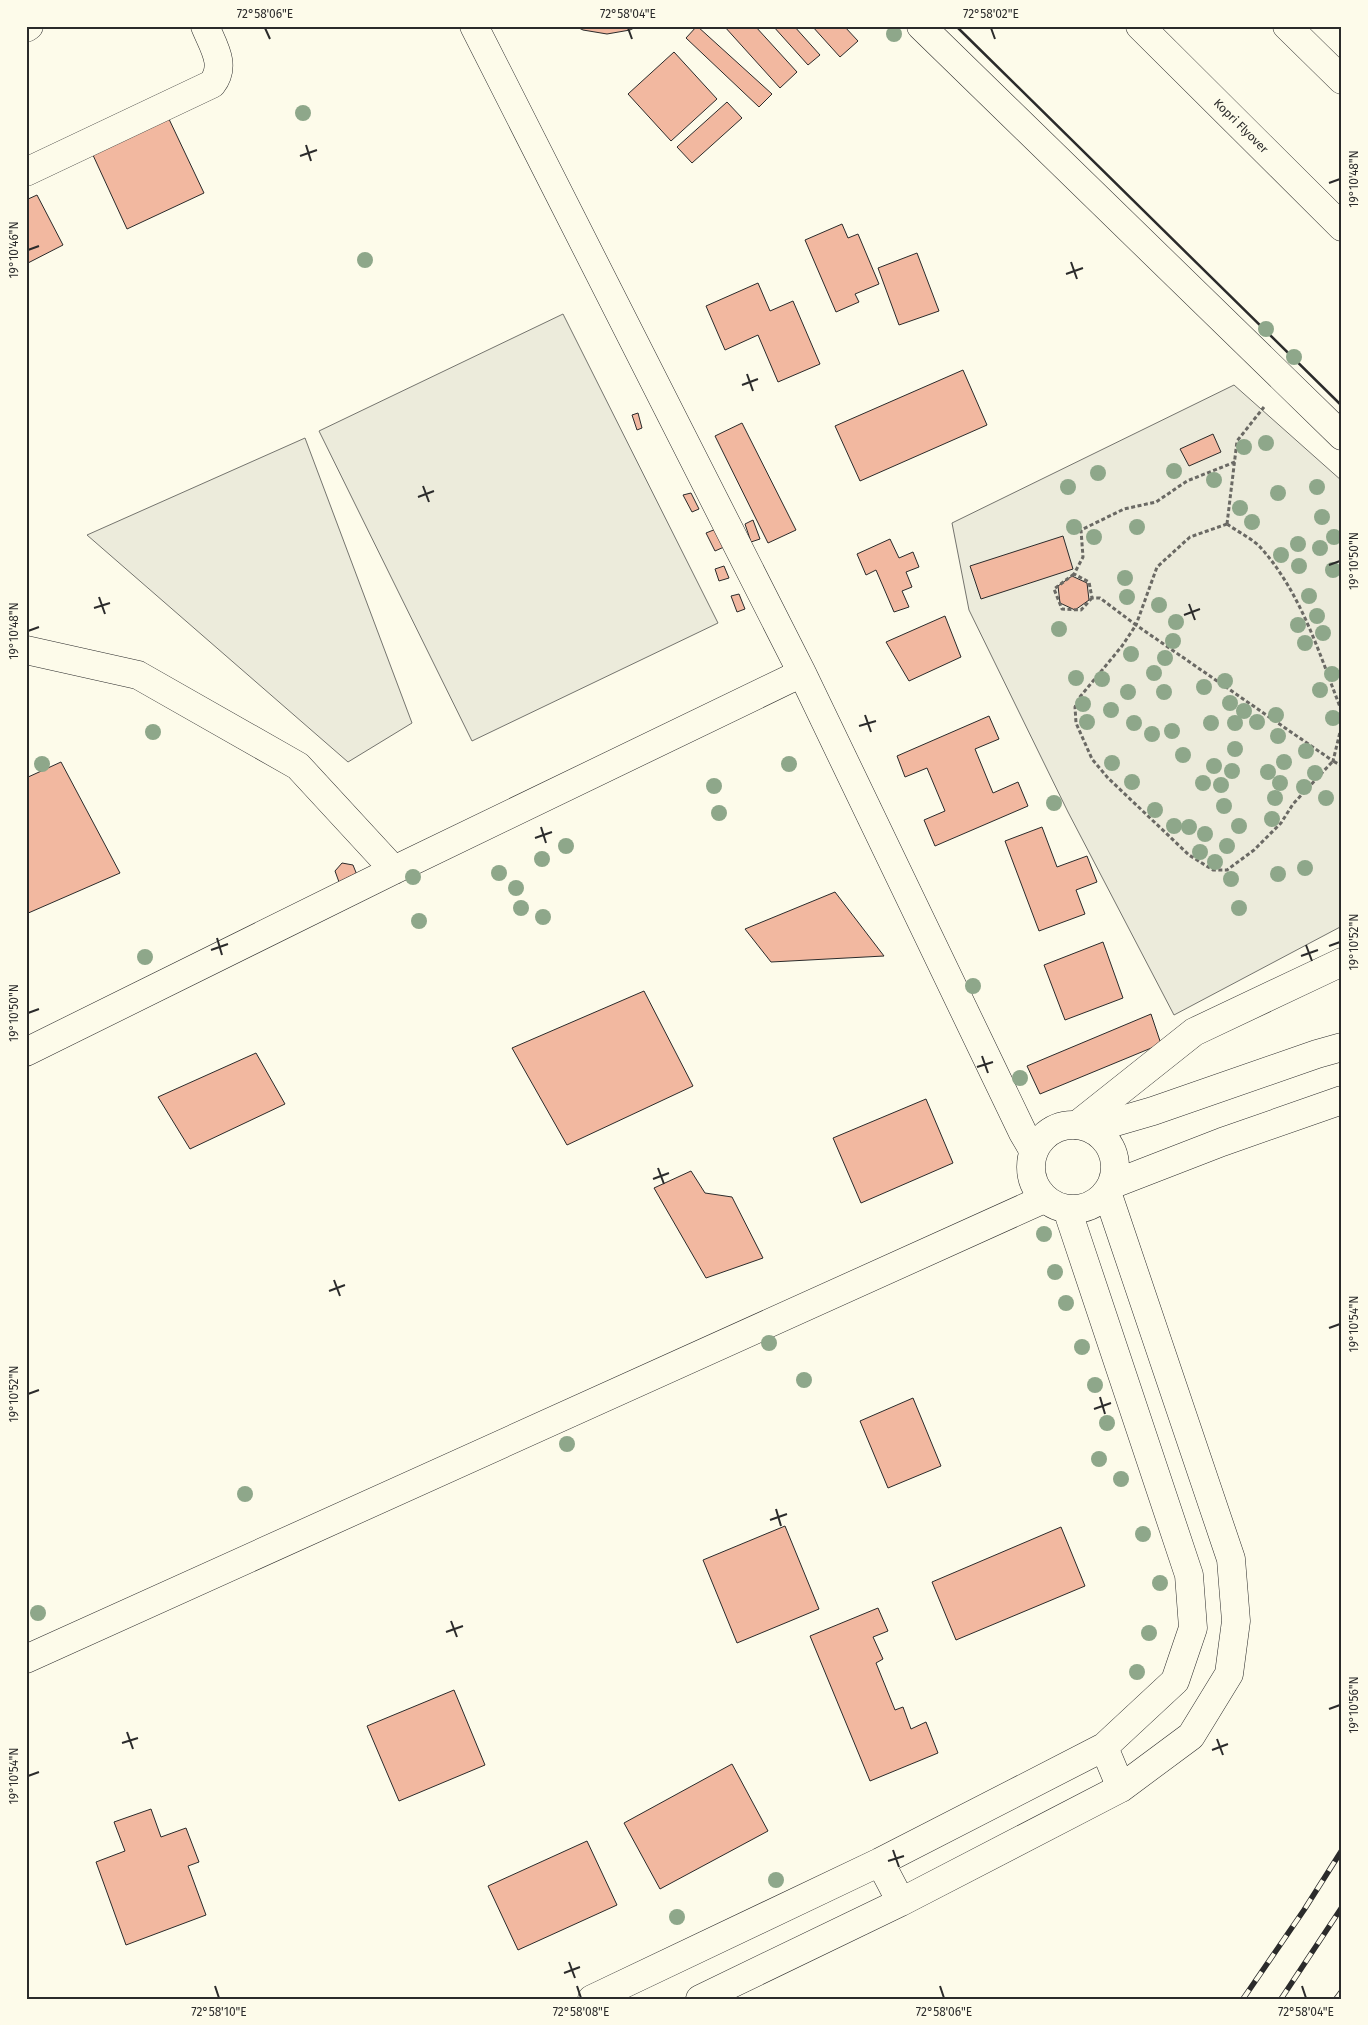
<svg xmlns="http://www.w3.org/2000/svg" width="1368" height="2025" font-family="'Fira Sans',sans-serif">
  <rect width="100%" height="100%" fill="#fdfbea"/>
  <path fill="#ecebdb" stroke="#74746e" d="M563 314 718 623 472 741 319 431Z
    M1234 385 1342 481V926L1174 1015 1068 812 969 610 952 523Z
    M305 438 412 723 348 762 87 535Z"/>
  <path fill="#f2b8a0" stroke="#2b2b2b" d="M575 26H638L630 30 607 34 583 30Z
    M697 26 772 94 759 107 686 38Z
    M724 26H755L797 72 780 88Z
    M773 26H794L820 55 808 65Z
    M812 26H844L858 41 840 57Z
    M674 52 717 99 671 141 628 94Z
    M727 102 742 118 692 163 677 147Z
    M168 117 204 193 127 229 92 153Z
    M37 195 63 245 26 264V200Z
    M842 224 848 238 858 234 879 284 855 294 859 302 836 312 805 240Z
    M917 253 939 311 899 325 878 268Z
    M758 283 770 311 793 301 820 364 778 382 758 335 725 350 706 306Z
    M963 370 987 425 860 481 835 426Z
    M638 413 642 428 637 430 632 415Z
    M742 423 796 530 768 543 715 436Z
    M1213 434 1221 452 1189 466 1180 449Z
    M691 493 699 509 692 512 683 495Z
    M753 520 760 539 751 542 745 524Z
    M716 529 724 547 715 551 706 533Z
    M1063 536 1073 569 981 599 970 566Z
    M890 539 899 558 913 552 919 567 906 572 912 587 902 591 909 607 894 612 876 570 866 575 857 554Z
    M724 566 729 578 719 581 715 569Z
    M1072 576 1087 583 1089 600 1075 610 1060 603 1058 586Z
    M739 594 745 609 737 612 731 596Z
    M945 616 961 657 909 681 886 642Z
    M989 716 999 739 975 749 993 793 1018 782 1028 806 935 846 924 820 945 811 927 768 905 777 897 756Z
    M61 762 120 873 26 914V778Z
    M1042 827 1057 867 1087 856 1097 882 1076 890 1085 914 1039 931 1005 841Z
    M342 863 353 865 357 875 350 884 339 882 335 871Z
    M835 892 884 956 771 962 745 929Z
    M1103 942 1123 998 1065 1020 1044 965Z
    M644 991 693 1086 567 1145 512 1048Z
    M1151 1014 1161 1044 1040 1094 1027 1066Z
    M256 1053 285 1104 190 1149 158 1097Z
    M926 1099 953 1163 861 1203 833 1138Z
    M691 1171 705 1193 732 1197 763 1258 706 1278 654 1188Z
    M913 1398 941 1466 888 1488 860 1421Z
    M785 1526 819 1609 737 1643 703 1560Z
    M1061 1527 1085 1586 956 1640 932 1582Z
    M878 1608 888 1631 873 1637 883 1659 876 1663 895 1710 903 1707 911 1729 926 1722 938 1753 870 1781 810 1636Z
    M454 1690 485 1765 399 1801 367 1726Z
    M732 1764 768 1831 660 1889 624 1823Z
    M151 1809 161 1837 186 1828 199 1862 188 1866 206 1915 126 1945 96 1862 125 1851 114 1822Z
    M587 1841 617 1905 518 1950 488 1886Z"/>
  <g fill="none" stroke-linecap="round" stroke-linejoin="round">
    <g stroke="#2b2b2b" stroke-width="29">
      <path id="minor" d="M474 26 802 673 1023 1133 1033 1150
        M921 26 1342 436
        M26 28 29 26
        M26 172 212 84C227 65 213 46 205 26
        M26 650 138 675 298 766 394 870
        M26 1052 394 870 802 673
        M1077 1125 1194 1032 1342 962
        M26 1659 1044 1199"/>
    </g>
    <g stroke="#2b2b2b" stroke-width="29">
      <path id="major" d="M1031 1167a42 42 0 1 1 84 0a42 42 0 1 1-84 0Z
        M1091 1129 1153 1111 1317 1054 1342 1047
        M1111 1185 1222 1142 1342 1100
        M1104 1747 1121 1788
        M880 1862 901 1902
        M592 1999 880 1862 1104 1747 1175 1681 1193 1628 1189 1575 1067 1209
        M700 1999 901 1902 1121 1788 1191 1736 1229 1674 1236 1621 1231 1559 1107 1192"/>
    </g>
    <g stroke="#2b2b2b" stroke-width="29">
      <path id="highway" d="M1140 26 1342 227
        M1287 26 1342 80"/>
    </g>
    <path stroke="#6a6964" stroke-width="3" stroke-dasharray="4 2.5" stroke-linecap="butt" d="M1235 462 1187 481 1156 502 1124 509 1081 530 1083 557 1074 574 1089 582 1092 598H1100L1136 625 1122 646 1079 698 1075 707 1076 723 1092 759 1108 778 1189 855 1213 870H1227L1254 850 1281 823 1293 804 1333 761 1342 766
      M1227 524 1190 537 1157 567 1136 625 1333 761 1342 724
      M1227 524C1238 532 1253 539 1261 548 1302 594 1320 656 1342 712
      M1227 524 1237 441 1264 407
      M1074 574 1054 589 1062 609 1081 610 1092 598"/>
    <use href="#minor" stroke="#fdfbea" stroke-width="28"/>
    <use href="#major" stroke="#fdfbea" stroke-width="28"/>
    <use href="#highway" stroke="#fdfbea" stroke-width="28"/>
    <g stroke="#2b2b2b" stroke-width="5.5">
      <path id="rail" d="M1243 1999 1304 1910 1342 1850
        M1281 1999 1342 1907
        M1336 1999 1342 1991"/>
    </g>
    <use href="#rail" stroke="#fdfbea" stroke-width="4" stroke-dasharray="11" stroke-linecap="butt"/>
    <path stroke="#2b2b2b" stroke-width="2.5" d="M956 26 1342 406"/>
  </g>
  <g fill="#8ea78a">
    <circle cx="894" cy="34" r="8"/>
    <circle cx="303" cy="113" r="8"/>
    <circle cx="365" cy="260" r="8"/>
    <circle cx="1266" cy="329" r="8"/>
    <circle cx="1294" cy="357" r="8"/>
    <circle cx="1266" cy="443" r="8"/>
    <circle cx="1244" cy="447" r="8"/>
    <circle cx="1174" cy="471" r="8"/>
    <circle cx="1098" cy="473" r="8"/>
    <circle cx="1214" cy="480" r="8"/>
    <circle cx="1068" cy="487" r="8"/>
    <circle cx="1317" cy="487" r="8"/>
    <circle cx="1278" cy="493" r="8"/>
    <circle cx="1240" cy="508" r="8"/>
    <circle cx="1322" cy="517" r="8"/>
    <circle cx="1252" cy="522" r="8"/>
    <circle cx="1074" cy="527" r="8"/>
    <circle cx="1137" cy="527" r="8"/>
    <circle cx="1094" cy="537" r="8"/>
    <circle cx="1334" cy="537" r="8"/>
    <circle cx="1298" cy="544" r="8"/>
    <circle cx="1320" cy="548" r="8"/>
    <circle cx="1281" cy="555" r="8"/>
    <circle cx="1299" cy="566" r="8"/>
    <circle cx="1333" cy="570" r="8"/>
    <circle cx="1125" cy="578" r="8"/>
    <circle cx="1309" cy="596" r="8"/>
    <circle cx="1127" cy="597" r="8"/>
    <circle cx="1159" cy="605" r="8"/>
    <circle cx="1317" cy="616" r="8"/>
    <circle cx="1176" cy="622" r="8"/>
    <circle cx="1298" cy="625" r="8"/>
    <circle cx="1059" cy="629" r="8"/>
    <circle cx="1323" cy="633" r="8"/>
    <circle cx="1173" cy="641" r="8"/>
    <circle cx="1305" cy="643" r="8"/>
    <circle cx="1131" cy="654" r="8"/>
    <circle cx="1165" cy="658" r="8"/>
    <circle cx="1154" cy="673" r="8"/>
    <circle cx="1332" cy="674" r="8"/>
    <circle cx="1076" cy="678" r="8"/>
    <circle cx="1102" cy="679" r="8"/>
    <circle cx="1225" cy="681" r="8"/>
    <circle cx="1204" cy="687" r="8"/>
    <circle cx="1320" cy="690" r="8"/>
    <circle cx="1128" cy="692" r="8"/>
    <circle cx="1164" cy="692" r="8"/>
    <circle cx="1230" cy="703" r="8"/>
    <circle cx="1083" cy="704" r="8"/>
    <circle cx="1111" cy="710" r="8"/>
    <circle cx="1244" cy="711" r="8"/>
    <circle cx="1276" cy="715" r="8"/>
    <circle cx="1333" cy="718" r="8"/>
    <circle cx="1087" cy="722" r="8"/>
    <circle cx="1257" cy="722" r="8"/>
    <circle cx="1134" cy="723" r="8"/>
    <circle cx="1211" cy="723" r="8"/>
    <circle cx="1235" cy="723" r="8"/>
    <circle cx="1172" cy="731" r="8"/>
    <circle cx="153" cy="732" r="8"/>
    <circle cx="1152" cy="734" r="8"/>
    <circle cx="1278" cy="736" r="8"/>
    <circle cx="1235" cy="749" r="8"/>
    <circle cx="1306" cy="751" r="8"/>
    <circle cx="1183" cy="755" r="8"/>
    <circle cx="1284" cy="762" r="8"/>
    <circle cx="1112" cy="763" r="8"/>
    <circle cx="42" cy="764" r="8"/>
    <circle cx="789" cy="764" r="8"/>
    <circle cx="1214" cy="766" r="8"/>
    <circle cx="1232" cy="771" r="8"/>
    <circle cx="1268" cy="772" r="8"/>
    <circle cx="1315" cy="773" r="8"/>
    <circle cx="1132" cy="782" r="8"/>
    <circle cx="1203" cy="783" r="8"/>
    <circle cx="1280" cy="783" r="8"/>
    <circle cx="1221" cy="785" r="8"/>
    <circle cx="714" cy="786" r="8"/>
    <circle cx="1304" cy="787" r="8"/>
    <circle cx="1275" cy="798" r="8"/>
    <circle cx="1326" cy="798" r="8"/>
    <circle cx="1054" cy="803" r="8"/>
    <circle cx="1224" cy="806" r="8"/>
    <circle cx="1155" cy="810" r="8"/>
    <circle cx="719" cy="813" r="8"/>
    <circle cx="1272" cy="819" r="8"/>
    <circle cx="1174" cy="826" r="8"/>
    <circle cx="1239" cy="826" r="8"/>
    <circle cx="1189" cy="827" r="8"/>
    <circle cx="1205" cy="834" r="8"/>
    <circle cx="566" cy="846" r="8"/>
    <circle cx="1227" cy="846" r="8"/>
    <circle cx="1200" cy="852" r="8"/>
    <circle cx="542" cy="859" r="8"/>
    <circle cx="1215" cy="862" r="8"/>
    <circle cx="1305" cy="868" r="8"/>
    <circle cx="499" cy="873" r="8"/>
    <circle cx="1278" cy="874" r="8"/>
    <circle cx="413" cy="877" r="8"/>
    <circle cx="1231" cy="879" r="8"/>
    <circle cx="516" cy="888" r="8"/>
    <circle cx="521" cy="908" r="8"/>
    <circle cx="1239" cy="908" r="8"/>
    <circle cx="543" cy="917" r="8"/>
    <circle cx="419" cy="921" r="8"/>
    <circle cx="145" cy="957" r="8"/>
    <circle cx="973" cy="986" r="8"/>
    <circle cx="1020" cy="1078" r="8"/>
    <circle cx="1044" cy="1234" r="8"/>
    <circle cx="1055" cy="1272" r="8"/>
    <circle cx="1066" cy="1303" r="8"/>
    <circle cx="769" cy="1343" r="8"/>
    <circle cx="1082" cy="1347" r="8"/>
    <circle cx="804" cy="1380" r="8"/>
    <circle cx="1095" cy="1385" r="8"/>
    <circle cx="1107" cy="1423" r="8"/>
    <circle cx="567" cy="1444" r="8"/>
    <circle cx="1099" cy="1459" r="8"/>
    <circle cx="1121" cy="1479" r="8"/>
    <circle cx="245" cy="1494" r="8"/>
    <circle cx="1143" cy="1534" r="8"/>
    <circle cx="1160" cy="1583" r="8"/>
    <circle cx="38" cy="1613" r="8"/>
    <circle cx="1149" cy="1633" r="8"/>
    <circle cx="1137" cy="1672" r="8"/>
    <circle cx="776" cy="1880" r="8"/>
    <circle cx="677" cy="1917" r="8"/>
  </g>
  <path fill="none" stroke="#2b2b2b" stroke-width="2" d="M265 28 270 39M628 28 632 39M991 28 995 39M306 145 311 161M300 156 317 150M1329 183 1340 179M28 250 39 246M1071 262 1077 279M1066 274 1083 268M747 374 753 391M742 385 758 379M423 486 429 502M418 497 434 491M1329 565 1340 561M99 597 105 614M1189 604 1195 620M94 608 110 603M1184 615 1200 609M28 631 39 627M865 715 871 732M859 726 876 721M541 827 546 843M535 838 552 832M217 938 222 955M1306 945 1312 961M1329 946 1340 942M211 950 228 944M1301 956 1318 950M28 1013 39 1009M982 1056 988 1073M977 1067 993 1062M658 1168 664 1184M653 1179 669 1173M334 1280 340 1296M329 1291 345 1285M1329 1328 1340 1324M28 1394 39 1390M1100 1397 1105 1414M1094 1409 1111 1403M776 1509 781 1526M770 1520 787 1514M451 1621 457 1637M446 1632 463 1626M1329 1709 1340 1705M127 1732 133 1749M1217 1739 1223 1755M122 1743 138 1738M1212 1750 1228 1744M28 1776 39 1772M893 1850 899 1867M888 1861 904 1856M569 1962 575 1978M564 1973 580 1967M215 1986 219 1998M577 1986 581 1998M940 1986 944 1998M1302 1986 1306 1998"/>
  <g text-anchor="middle" stroke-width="4" stroke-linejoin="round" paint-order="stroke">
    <g font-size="12" fill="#2b2b2b" stroke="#fdfbea">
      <text transform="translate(1241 126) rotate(45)" y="4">Kopri Flyover</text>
    </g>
  </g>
  <rect width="1368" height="2025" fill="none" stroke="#fdfbea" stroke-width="55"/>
  <rect x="28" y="28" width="1312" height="1970" fill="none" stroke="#2b2b2b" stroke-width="2"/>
  <g font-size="12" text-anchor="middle" fill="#2b2b2b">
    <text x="265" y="18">72°58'06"E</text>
    <text x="628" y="18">72°58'04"E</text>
    <text x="991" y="18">72°58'02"E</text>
    <text transform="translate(1354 179) rotate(-90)" y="4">19°10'48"N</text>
    <text transform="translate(14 250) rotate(-90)" y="4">19°10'46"N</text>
    <text transform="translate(1354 561) rotate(-90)" y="4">19°10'50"N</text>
    <text transform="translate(14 631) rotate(-90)" y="4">19°10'48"N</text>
    <text transform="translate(1354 942) rotate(-90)" y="4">19°10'52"N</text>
    <text transform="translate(14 1013) rotate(-90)" y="4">19°10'50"N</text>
    <text transform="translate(1354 1324) rotate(-90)" y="4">19°10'54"N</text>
    <text transform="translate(14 1394) rotate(-90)" y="4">19°10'52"N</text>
    <text transform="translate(1354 1705) rotate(-90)" y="4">19°10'56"N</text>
    <text transform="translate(14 1776) rotate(-90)" y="4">19°10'54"N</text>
    <text x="219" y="2016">72°58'10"E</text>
    <text x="581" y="2016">72°58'08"E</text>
    <text x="944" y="2016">72°58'06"E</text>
    <text x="1306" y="2016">72°58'04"E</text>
  </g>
</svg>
